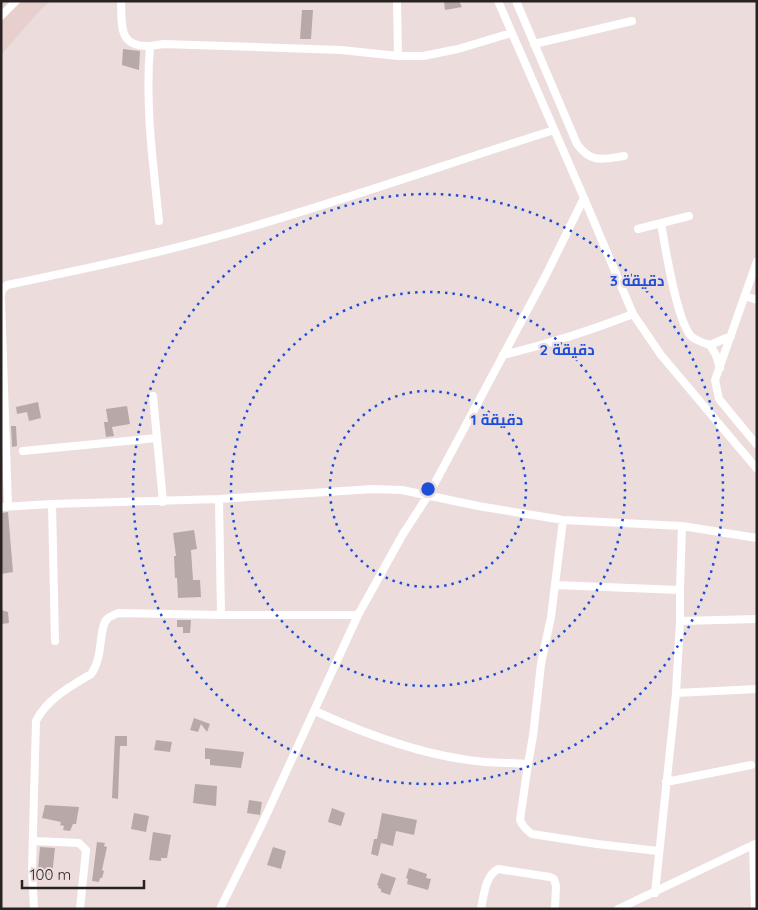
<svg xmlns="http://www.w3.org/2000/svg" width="758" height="910" font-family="Quicksand,Cairo,sans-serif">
  <rect width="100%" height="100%" fill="#ecdddc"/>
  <path fill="#e6cfcd" d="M1 1H51L41 9 1 55Z"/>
  <path fill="#b7a9a8" d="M444 1H459L462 7 445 10Z
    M302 10H313L311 39H300Z
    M123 49 140 51 139 70 122 65Z
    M38 402 41 418 29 421 27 412 17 414 16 407Z
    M127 406 130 424 112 427 114 436 106 437 104 422H108L106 409Z
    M11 426H16L17 446 12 447Z
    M8 512 13 572 1 574V513Z
    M194 530 197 549 191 550 193 580H200L201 597 178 598 177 578H175L174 556H176L173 533Z
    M1 610 8 612 9 623 2 624Z
    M177 620H191L190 633H183V627H177Z
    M194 718 210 724 207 732 201 724 198 732 190 730Z
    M115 736H127V746H120L118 799 112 798Z
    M156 740 172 742 170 752 154 750Z
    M205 748 244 752 241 768 210 765V759H205Z
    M195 784 217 786 216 806 193 803Z
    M249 800 262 802 260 815 247 813Z
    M45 805 79 807 76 824H73L70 831 63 830 64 826 60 825 61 822 42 818Z
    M332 808 345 813 341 826 328 822Z
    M134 813 149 816 146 832 131 829Z
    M382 813 417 820 414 835 396 831 393 846 381 843 378 856 371 854 374 839H377Z
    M153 832 171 835 167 858H161V861L149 860Z
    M97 842 105 843 104 846 107 847 102 870 104 871 102 878H100L99 882 92 881Z
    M40 847 55 848 52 875 42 874V870L38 869Z
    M273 847 286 851 281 869 267 865Z
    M409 868 427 874 426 878 431 879 428 890 407 884 408 879 406 878Z
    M381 873 396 878 390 895 381 892V889L378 888 379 886 377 885Z"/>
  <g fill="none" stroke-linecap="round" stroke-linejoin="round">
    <path stroke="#fff" stroke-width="8" d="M121 1C122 26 118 47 150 46
      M397 1 398 56
      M498 1 584 198 633 314 661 355 757 469
      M516 1 577 144C591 164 603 159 624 156
      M1 16 16 1
      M534 44 632 21
      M159 221C153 163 145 105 150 46L164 44 341 50 398 56H423L458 49 511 33
      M661 223C665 246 677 324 692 337 697 341 704 343 710 345L731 336
      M638 229 689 216
      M757 261 715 380 719 399 757 445
      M1 296 2 290 7 285C89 268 171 251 251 227 353 197 453 162 554 130
      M745 296 757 300
      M1 300 8 506
      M710 345 716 355 720 368
      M503 355C548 344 590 331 633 314
      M153 396 163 502
      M23 451 157 438
      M219 499 221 615H358
      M52 504 55 641
      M1 507 52 504 219 499 373 489 402 490 478 506 563 520 682 526 757 538
      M555 585 680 590
      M680 621 757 619
      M676 693 757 689
      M315 711C367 735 427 757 485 762 499 763 514 763 528 764L533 736 541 664 551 617 563 520
      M528 764 520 820C523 827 526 830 532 834L597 844 658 851
      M666 782 751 765
      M34 841 79 843 86 850 80 909
      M753 845 755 909
      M655 893 676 693 680 621V590L682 526
      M34 909 32 869 36 721C47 699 71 686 91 674 104 657 98 629 107 619 110 616 114 615 118 613L221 615
      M220 909 263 822 358 615 403 534 429 494 545 277 584 198
      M481 909C484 895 485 876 498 869L550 877 554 879 556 886 555 909
      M618 909 757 843"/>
  </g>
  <g fill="none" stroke="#1d4ed8" stroke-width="2.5" stroke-dasharray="2.5 5">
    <circle cx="428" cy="489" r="98"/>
    <circle cx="428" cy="489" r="197"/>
    <circle cx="428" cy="489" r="295"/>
  </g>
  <circle cx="428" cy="489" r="8" fill="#1d4ed8" stroke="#ecdddc" stroke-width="2.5"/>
  <g font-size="15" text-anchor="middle" font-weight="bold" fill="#1d4ed8" stroke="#ecdddc" stroke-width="4.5" stroke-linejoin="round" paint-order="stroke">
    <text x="637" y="286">3 دقيقة</text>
    <text x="567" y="355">2 دقيقة</text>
    <text x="497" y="425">1 دقيقة</text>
  </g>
  <rect width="758" height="910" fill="none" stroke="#282222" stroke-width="5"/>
  <path d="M22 880v8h122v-8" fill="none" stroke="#282222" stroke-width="2.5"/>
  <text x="30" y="880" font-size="15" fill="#282222" stroke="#ecdddc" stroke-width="4" paint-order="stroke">100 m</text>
</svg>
